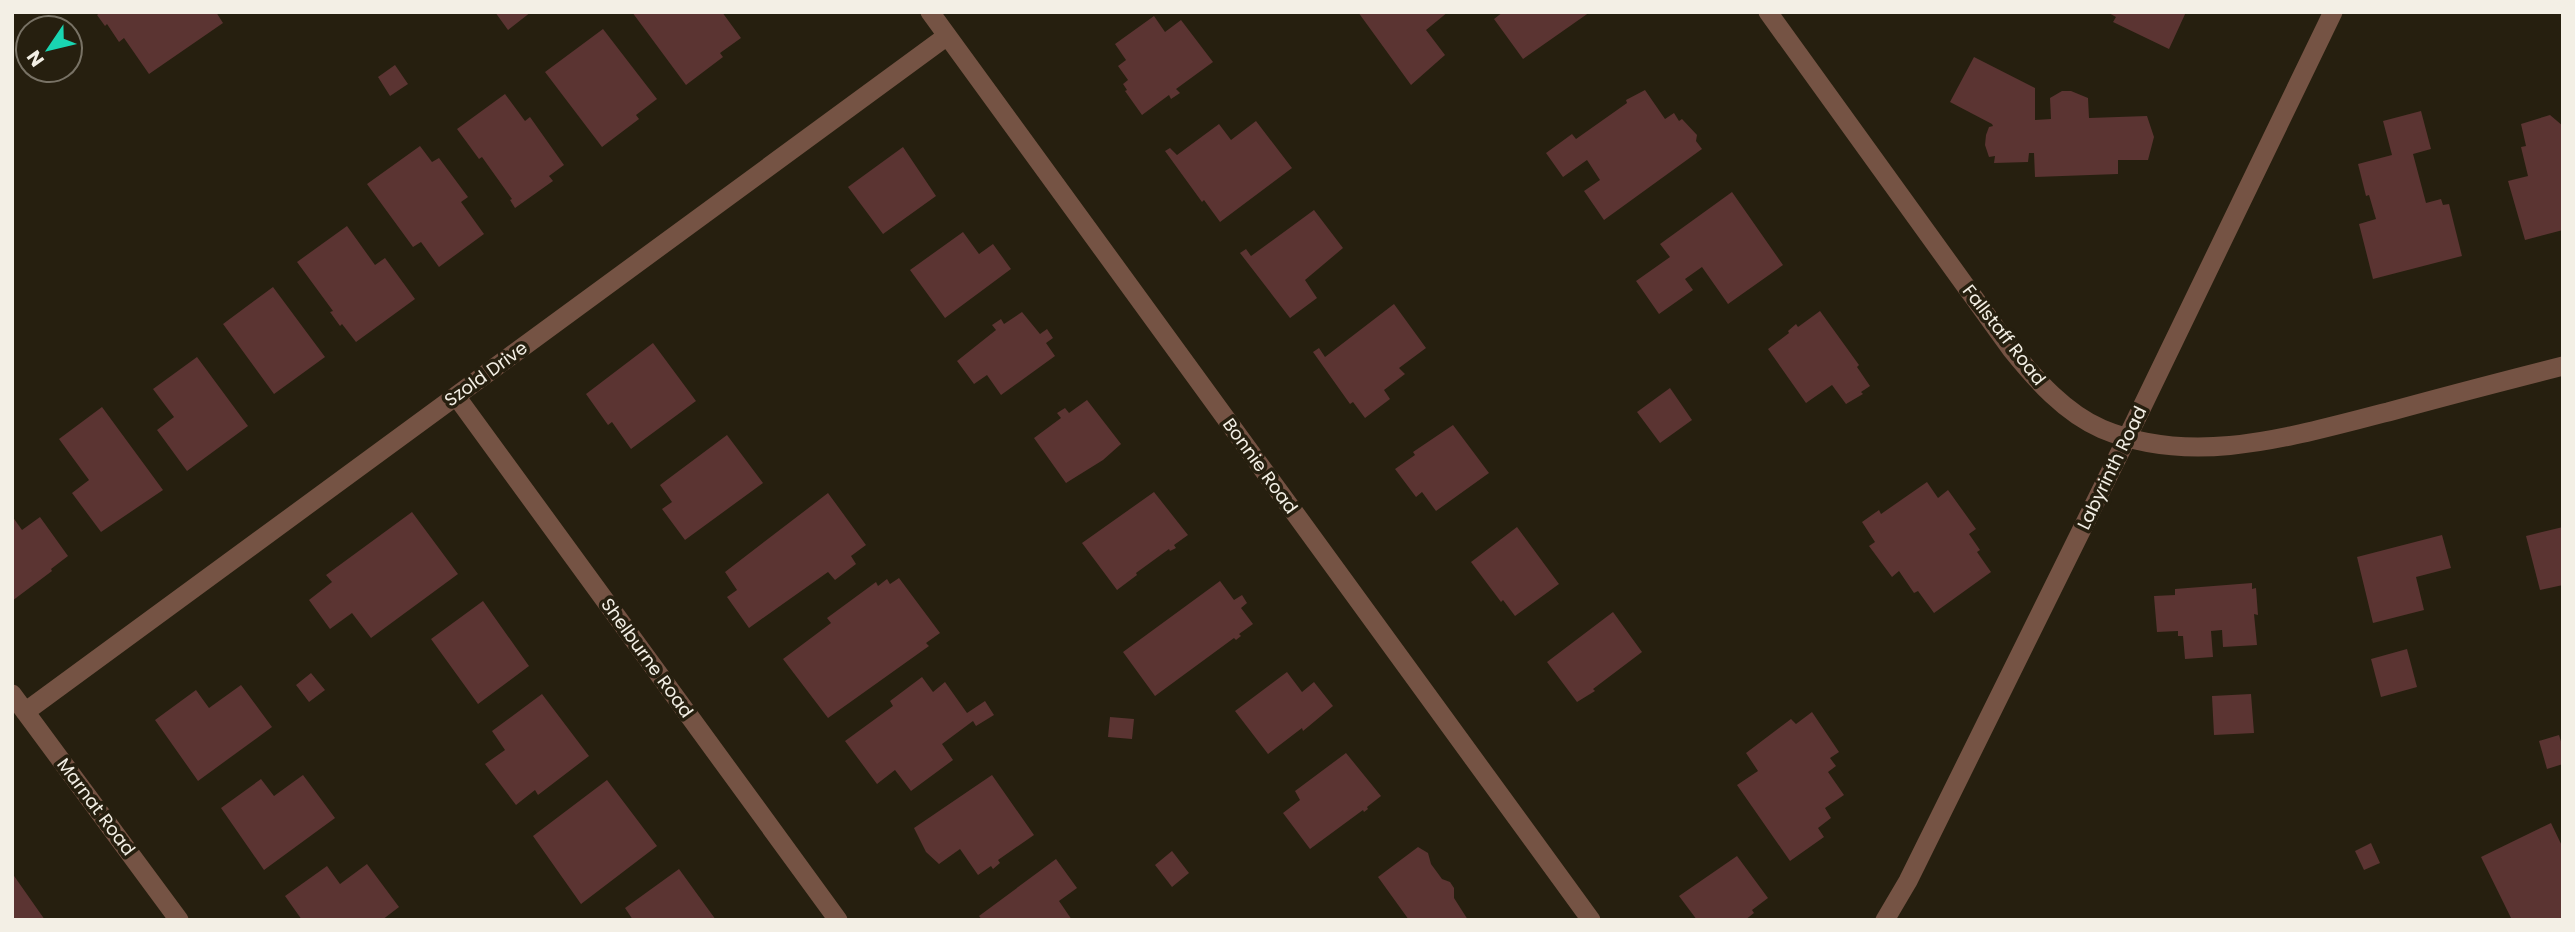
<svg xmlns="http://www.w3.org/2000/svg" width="2575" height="932" font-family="Poppins,sans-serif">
  <rect width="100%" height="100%" fill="#261f0f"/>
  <path fill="#5b3432" d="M101 12H216L223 23 149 74 124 38 119 42 107 24 105 26 97 15Z
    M495 12H531L508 30Z
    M632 12H722L741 38 720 53 723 57 686 85Z
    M1358 12H1448L1426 30 1445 55 1411 85Z
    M1503 12H1590L1523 59 1494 19Z
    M2107 12H2186L2169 49 2113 22 2116 17Z
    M1154 16 1165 32 1181 20 1213 62 1176 89 1180 93 1171 99 1169 95 1142 115 1125 91 1127 90 1123 84 1128 80 1118 66 1126 60 1115 44Z
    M603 29 657 99 636 115 639 119 602 147 545 72Z
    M1974 57 2035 88V120L2051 119 2050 98 2062 91H2071L2088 98 2089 118 2147 116 2154 137 2148 160H2118V174L2035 177 2034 153H2029L2028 162 1994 163 1995 156 1989 157 1985 145 1986 135 1989 127 1993 126 1992 124 1950 102Z
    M395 65 408 84 390 96 378 77Z
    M1645 90 1665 119 1674 113 1679 121 1682 119 1697 135 1696 141 1702 149 1604 220 1584 191 1600 180 1587 160 1563 177 1546 153 1572 134 1576 139 1627 103 1626 100Z
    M505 94 525 121 530 117 564 165 549 176 553 181 515 208 510 200 512 199 482 157 479 159 457 129Z
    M2421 111 2431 149 2413 154 2426 203 2441 199 2443 205 2449 204 2462 256 2373 279 2359 224 2376 219 2369 195 2366 196 2358 164 2392 155 2383 121Z
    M2550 115 2563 126V230L2525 240 2508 181 2528 176 2521 147 2526 146 2521 124Z
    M1256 121 1292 168 1220 222 1204 200 1202 202 1165 151 1170 148 1177 155 1219 124 1231 140Z
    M420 146 432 162 439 158 468 197 461 202 484 234 439 267 421 242 413 247 367 184Z
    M903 147 936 196 883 234 848 187Z
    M1732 192 1783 265 1728 304 1702 267 1685 279 1693 290 1659 314 1636 281 1670 257 1660 244Z
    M1314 210 1343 248 1305 280 1317 298 1290 318 1240 253 1246 249 1251 256Z
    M347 226 375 265 385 258 415 299 356 342 342 324 340 326 330 312 333 311 297 262Z
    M963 232 979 254 993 244 1011 269 945 318 910 270Z
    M273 287 325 357 274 394 223 324Z
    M1394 304 1426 348 1399 368 1405 374 1384 390 1390 399 1365 418 1353 402 1350 404 1313 352 1319 348 1325 357Z
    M1820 311 1859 365 1857 367 1870 386 1861 392 1863 394 1846 404 1832 385 1806 403 1768 349 1789 333 1788 331 1796 324 1798 327Z
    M1022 312 1040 334 1047 329 1053 338 1046 343 1055 356 1001 395 987 375 974 384 957 361 996 330 992 325 1001 319 1004 324Z
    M653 343 696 401 631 449 612 422 608 425 586 394Z
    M197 357 248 426 187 471 157 430 174 417 153 389Z
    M1670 388 1692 420 1660 443 1637 412Z
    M1087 400 1121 444 1103 460 1066 483 1034 438 1061 418 1057 413 1065 408 1069 413Z
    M102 407 163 490 101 532 72 493 89 480 59 439Z
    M1453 425 1489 473 1436 511 1422 492 1416 497 1395 469 1415 455 1413 452Z
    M727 435 763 483 685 540 662 509 672 502 660 485Z
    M1927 482 1938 498 1948 490 1976 529 1969 534 1980 550 1977 552 1991 572 1934 613 1918 591 1914 593 1899 571 1892 577 1869 546 1875 542 1862 522 1879 510 1881 514Z
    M1154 492 1188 535 1174 545 1176 548 1170 551 1169 549 1136 573 1137 575 1117 590 1082 543Z
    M828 493 866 545 851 556 856 564 835 580 828 572 749 628 727 597 737 590 725 572Z
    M412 512 458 574 371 638 352 613 330 629 309 600 332 582 326 575Z
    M12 516 22 530 40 517 68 556 51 569 52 571 12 601Z
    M1517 527 1559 584 1515 616 1503 600 1501 602 1471 562Z
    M2563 527V585L2540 590 2526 536Z
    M2442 535 2451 568 2416 577 2424 610 2373 623 2357 557Z
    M899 578 940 633 926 643 929 646 828 718 783 659 831 623 827 618 876 582 878 586 887 579 890 584Z
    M1220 581 1234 600 1242 595 1247 603 1241 608 1253 624 1239 634 1241 636 1236 640 1234 638 1155 696 1123 652Z
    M2252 583V589L2256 588 2258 615 2254 614 2257 645 2223 647 2222 630 2211 631 2213 657 2185 659 2183 636H2178V631L2157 632 2154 596 2175 595V589Z
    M483 601 529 666 478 704 431 639Z
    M1613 612 1642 652 1593 689 1595 691 1577 702 1547 662Z
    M2407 649 2417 687 2381 697 2371 659Z
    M1287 672 1302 692 1314 682 1333 706 1303 731 1302 728 1268 754 1235 711Z
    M311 673 325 690 309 702 296 685Z
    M922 677 933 692 945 682 967 713 985 701 994 715 976 726 973 721 942 744 953 760 911 791 895 770 877 784 845 741 893 706 890 701Z
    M241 685 272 727 198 781 155 720 196 690 209 708Z
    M542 694 589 756 538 795 535 790 516 805 485 764 505 750 492 731Z
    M2251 694 2254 733 2214 735 2212 696Z
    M1812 712 1839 752 1830 758 1836 766 1828 772 1844 795 1825 808 1831 818 1818 828 1824 837 1790 861 1737 785 1758 771 1746 753 1791 719 1796 724Z
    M1110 717 1134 719 1132 739 1108 737Z
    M2559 735 2563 748V764L2547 769 2539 741Z
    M1346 753 1381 796 1367 807 1368 809 1364 812 1363 810 1310 849 1283 813 1300 800 1295 791Z
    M303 775 335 818 264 870 221 808 261 779 274 796Z
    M992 775 1034 835 998 860 1000 863 993 869 991 866 978 875 960 849 939 864 926 852 914 828Z
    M607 780 657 846 581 904 533 836Z
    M2551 823 2563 848V920H2512L2481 857Z
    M2371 843 2380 863 2364 870 2355 851Z
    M1418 847 1428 853 1431 864 1442 879 1450 882 1454 888V898L1468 920H1409L1378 877Z
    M1172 851 1189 873 1172 887 1155 865Z
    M1737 856 1768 898 1752 910 1754 913 1745 920H1697L1679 896Z
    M1056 859 1077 888 1059 901 1072 920H982L979 916Z
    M367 864 399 907 382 920H302L285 896 327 866 340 884Z
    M679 869 716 920H633L625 908Z
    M12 873 45 920H12Z"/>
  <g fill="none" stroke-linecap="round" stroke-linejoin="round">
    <path stroke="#755344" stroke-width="19" d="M930 12 1591 920
      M1768 12 2011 349C2036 380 2065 413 2102 429 2195 468 2295 435 2388 412 2446 396 2504 381 2563 366
      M456 396 838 920
      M12 694 179 920
      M25 712 947 36
      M1885 920 1908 881 2127 438 2333 12"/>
  </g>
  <g text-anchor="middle" stroke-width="7" stroke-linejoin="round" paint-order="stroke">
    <g font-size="18" fill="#f3efe5" stroke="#261f0f">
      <text transform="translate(2004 335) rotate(52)" y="6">Fallstaff Road</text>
      <text transform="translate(486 374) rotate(-36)" y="6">Szold Drive</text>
      <text transform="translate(1260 466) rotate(54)" y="6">Bonnie Road</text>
      <text transform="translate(2112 468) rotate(-64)" y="6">Labyrinth Road</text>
      <text transform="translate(647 658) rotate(54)" y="6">Shelburne Road</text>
      <text transform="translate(96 807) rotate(53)" y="6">Marnat Road</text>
    </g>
  </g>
  <rect width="2575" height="932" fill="none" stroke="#f3efe5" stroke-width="28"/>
  <g transform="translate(49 49) rotate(235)"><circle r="33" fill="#261f0f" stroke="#787265" stroke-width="2"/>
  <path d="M0-5L12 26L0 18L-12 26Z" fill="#19d5b2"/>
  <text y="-10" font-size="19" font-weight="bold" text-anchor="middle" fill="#f3efe5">N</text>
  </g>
</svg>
